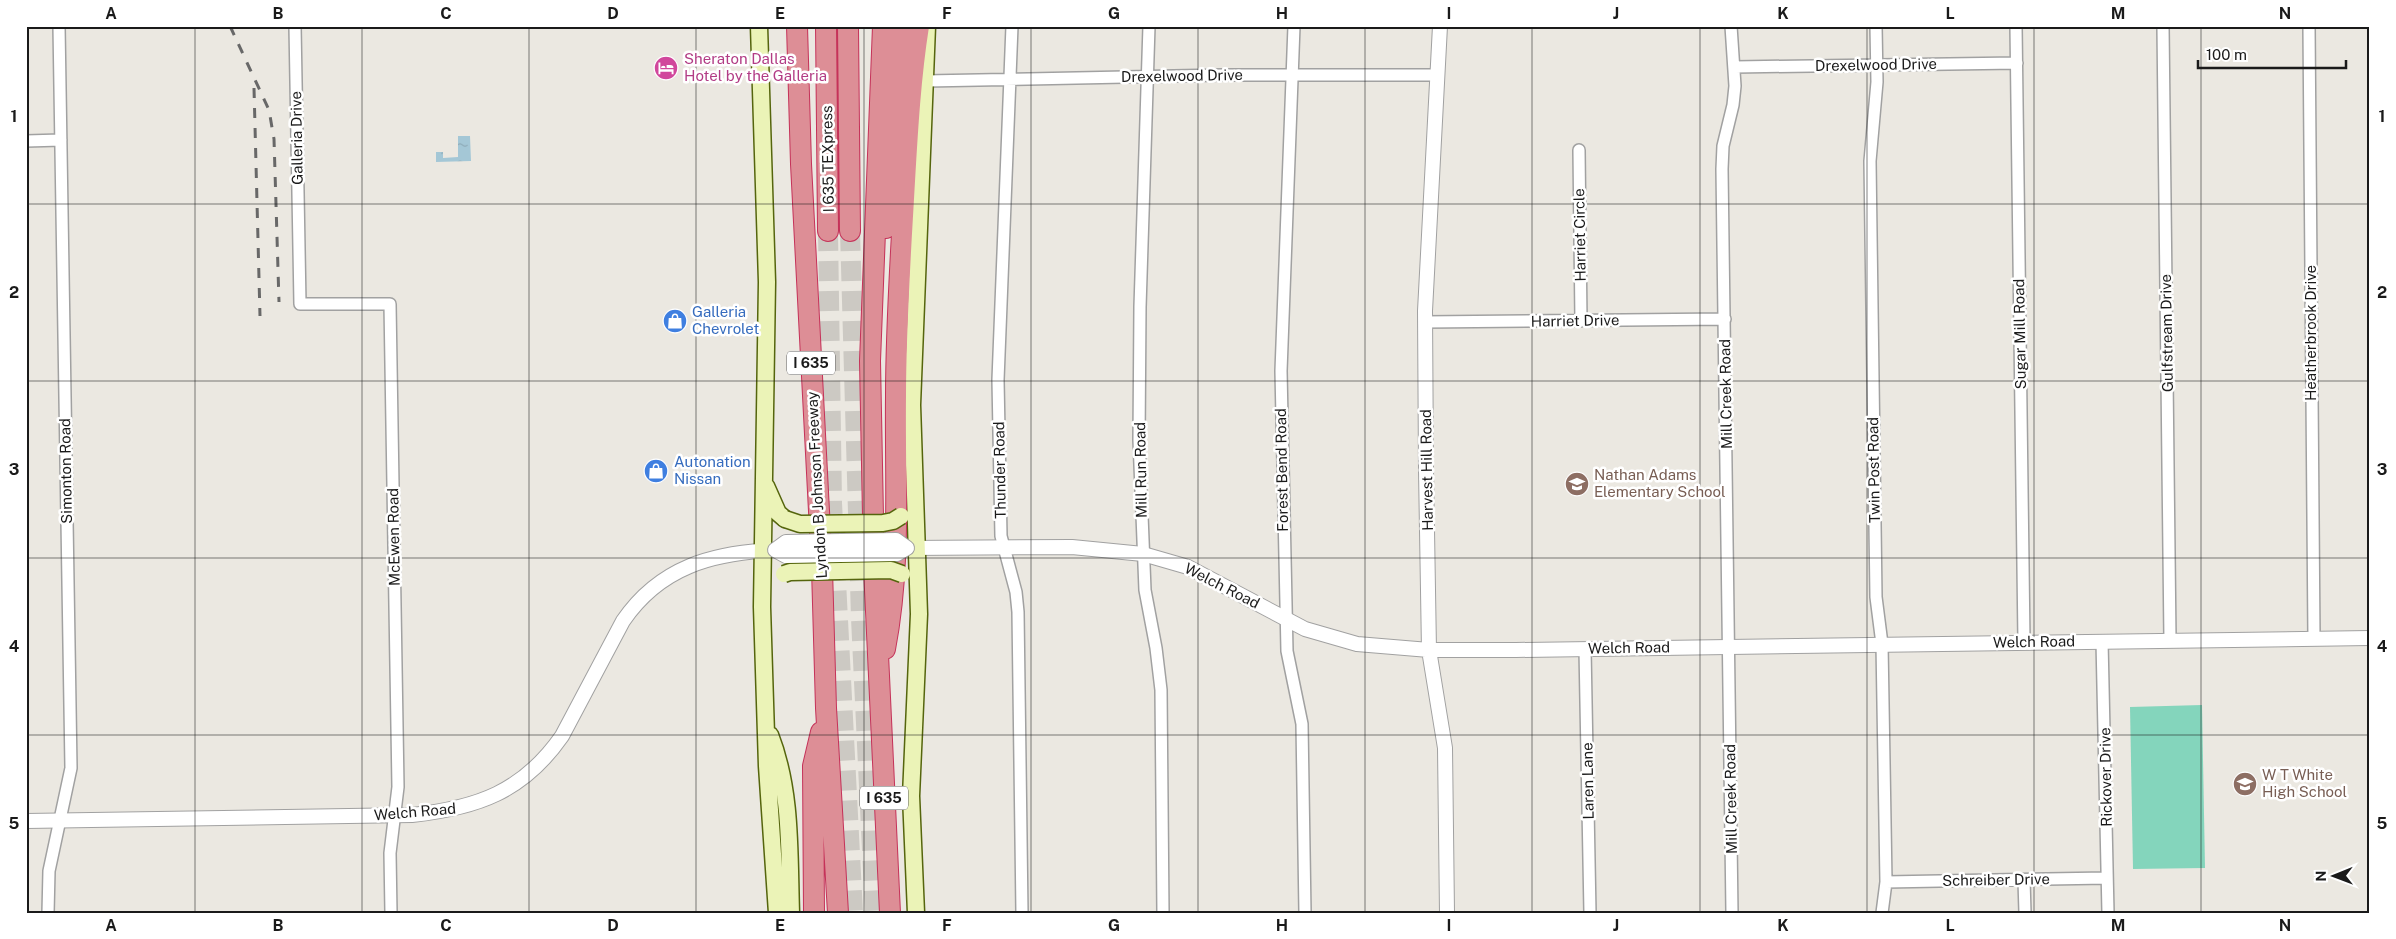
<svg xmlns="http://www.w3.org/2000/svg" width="2396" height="939" font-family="'Public Sans',sans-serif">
  <defs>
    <pattern id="water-ripples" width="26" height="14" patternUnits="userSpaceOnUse" patternTransform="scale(1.25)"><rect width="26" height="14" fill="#a4c7d6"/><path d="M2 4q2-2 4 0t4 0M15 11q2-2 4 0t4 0" fill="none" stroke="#8daab7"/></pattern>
  </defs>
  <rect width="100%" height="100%" fill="#ebe8e1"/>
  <path fill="#84d5bc" d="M2202 705 2205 868 2133 869 2130 707Z"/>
  <path fill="url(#water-ripples)" d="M458 136H470L471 161 436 162V152H443V158L458 157Z"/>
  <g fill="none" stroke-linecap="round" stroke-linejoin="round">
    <path stroke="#ccc9c3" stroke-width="20" stroke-dasharray="20 10" stroke-linecap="butt" d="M828 231 832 503 853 913
      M850 231 861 618 875 913"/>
    <g stroke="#a1a1a1" stroke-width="14">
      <path id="minor" d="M295 26 300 304H390L398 787 390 853 391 913
        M1012 26 998 380 1001 536 1016 592 1018 612 1022 913
        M1149 26 1140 307 1139 440 1145 590 1156 648 1161 690 1163 913
        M1294 26 1281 371 1287 651 1302 724 1305 913
        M1731 26 1735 86 1733 105 1723 146 1722 169 1732 913
        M1876 26 1877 82 1870 161 1876 597 1882 644 1886 882 1882 913
        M2016 26 2024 642
        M2163 26 2170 640
        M2309 26 2314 639
        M1735 67 2017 63
        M926 81 1222 75H1438
        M26 141 61 140
        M1579 150 1581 321
        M1425 322 1725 319
        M2102 641 2108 913
        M1585 649 1590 913
        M2024 880 2025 913
        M1886 882 2107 878
        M48 913 49 871 71 768 59 26"/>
    </g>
    <g stroke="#a1a1a1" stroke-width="16">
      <path id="tertiary" d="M1440 26 1425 311 1426 470 1429 650 1445 748 1447 913
        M907 548 1072 547 1143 554 1188 567 1305 629 1357 644 1429 650H1516L2370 638
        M26 821 412 815C477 808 523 792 562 736L623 621C660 567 712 553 774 550"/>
    </g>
    <g stroke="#55650d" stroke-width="19">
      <path id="secondary" d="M759 26 767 282 762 607 767 766 777 913
        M766 486 778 513 785 519
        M770 735C792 791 789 853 791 913
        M916 913 911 796 919 614 912 405 927 26"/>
    </g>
    <g stroke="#c53259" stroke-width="22">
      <path id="motorway" d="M797 26 801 164 822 569 826 708 838 913
        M826 26 828 231
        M848 26 850 231
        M883 26 870 361 874 568 890 913
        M886 228 889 220 899 26
        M885 649C901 566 895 481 896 396 896 324 901 253 905 181 908 129 911 77 919 26
        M814 913 813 766 821 732"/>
    </g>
    <use href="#minor" stroke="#fff" stroke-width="11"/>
    <use href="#tertiary" stroke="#fff" stroke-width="14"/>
    <use href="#secondary" stroke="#ebf3b7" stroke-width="16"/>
    <use href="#motorway" stroke="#dd8e96" stroke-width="20"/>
    <path stroke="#686868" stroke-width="3" stroke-dasharray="10 10" stroke-linecap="butt" d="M230 26 269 110 274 139 279 302
      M254 88 260 316"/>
    <g stroke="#a1a1a1" stroke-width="16" stroke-linecap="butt">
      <path id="tertiary-bridge" d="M896 540 907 548 897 554 786 556 775 550 786 542Z"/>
    </g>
    <g stroke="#55650d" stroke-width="19" stroke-linecap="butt">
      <path id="secondary-bridge" d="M785 519 800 524 883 523 893 521 901 516
        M784 574 790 572 891 570 902 574"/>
    </g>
    <use href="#tertiary-bridge" stroke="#fff" stroke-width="14"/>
    <use href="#secondary-bridge" stroke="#ebf3b7" stroke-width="16"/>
  </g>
  <path fill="none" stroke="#1a1a1a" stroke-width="1" stroke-opacity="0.55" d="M195 26V913M362 26V913M529 26V913M696 26V913M864 26V913M1031 26V913M1198 26V913M1365 26V913M1532 26V913M1700 26V913M1867 26V913M2034 26V913M2201 26V913M26 204H2370M26 381H2370M26 558H2370M26 735H2370"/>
  <defs>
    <g id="hotel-disc" transform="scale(1.25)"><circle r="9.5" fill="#d1479c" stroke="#fff"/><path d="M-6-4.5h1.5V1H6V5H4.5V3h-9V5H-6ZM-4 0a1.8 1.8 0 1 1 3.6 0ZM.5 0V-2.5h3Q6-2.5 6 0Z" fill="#fff"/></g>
    <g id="shop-disc" transform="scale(1.25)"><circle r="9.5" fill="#3f7fe0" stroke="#fff"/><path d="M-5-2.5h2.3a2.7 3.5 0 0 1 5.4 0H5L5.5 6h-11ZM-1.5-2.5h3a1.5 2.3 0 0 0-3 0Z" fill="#fff"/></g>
    <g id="school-disc" transform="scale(1.25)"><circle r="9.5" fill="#8d6e63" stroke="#fff"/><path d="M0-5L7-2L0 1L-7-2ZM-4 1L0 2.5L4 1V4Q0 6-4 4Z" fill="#fff"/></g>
  </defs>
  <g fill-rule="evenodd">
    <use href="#hotel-disc" x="666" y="68"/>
    <use href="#shop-disc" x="675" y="321"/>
    <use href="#shop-disc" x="656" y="471"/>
    <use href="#school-disc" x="1577" y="484"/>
    <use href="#school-disc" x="2245" y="784"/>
  </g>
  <g text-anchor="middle" stroke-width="5" stroke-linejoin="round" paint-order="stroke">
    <g fill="#fff" stroke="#5f5f5f" stroke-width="1">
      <rect x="787" y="351.5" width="48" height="23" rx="4"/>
      <rect x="860" y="786.5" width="48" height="23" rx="4"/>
    </g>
    <g font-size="14" font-weight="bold" fill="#1a1a1a">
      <text x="811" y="368">I 635</text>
      <text x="884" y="803">I 635</text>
    </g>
    <g font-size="15" fill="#b23c85" stroke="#fff" text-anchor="start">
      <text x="684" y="64">Sheraton Dallas<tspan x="684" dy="17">Hotel by the Galleria</tspan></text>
    </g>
    <g font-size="15" fill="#1a1a1a" stroke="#fff">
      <text transform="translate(1876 65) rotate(-1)" y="5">Drexelwood Drive</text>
      <text transform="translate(1182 76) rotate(-1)" y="5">Drexelwood Drive</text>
      <text transform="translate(297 138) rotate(-91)" y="5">Galleria Drive</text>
      <text transform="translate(828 159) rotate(-91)" y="5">I 635 TEXpress</text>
      <text transform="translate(1580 235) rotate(-91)" y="5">Harriet Circle</text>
      <text transform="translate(1575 321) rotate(-1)" y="5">Harriet Drive</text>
      <text transform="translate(2167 333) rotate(-91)" y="5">Gulfstream Drive</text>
      <text transform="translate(2311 333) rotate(-90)" y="5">Heatherbrook Drive</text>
      <text transform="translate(2020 334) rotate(-91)" y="5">Sugar Mill Road</text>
      <text transform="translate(1726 394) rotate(-91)" y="5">Mill Creek Road</text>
      <text transform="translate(1000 470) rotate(-91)" y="5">Thunder Road</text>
      <text transform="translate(1141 470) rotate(-91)" y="5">Mill Run Road</text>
      <text transform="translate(1282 470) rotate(-91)" y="5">Forest Bend Road</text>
      <text transform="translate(1427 470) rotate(-91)" y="5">Harvest Hill Road</text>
      <text transform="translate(1874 470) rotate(-91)" y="5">Twin Post Road</text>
      <text transform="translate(66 471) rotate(-91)" y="5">Simonton Road</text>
      <text transform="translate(817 485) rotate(-93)" y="5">Lyndon B Johnson Freeway</text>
      <text transform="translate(394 537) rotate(-91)" y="5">McEwen Road</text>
      <text transform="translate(1222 586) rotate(27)" y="5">Welch Road</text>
      <text transform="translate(2034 642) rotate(-1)" y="5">Welch Road</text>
      <text transform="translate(1629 648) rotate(-1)" y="5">Welch Road</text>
      <text transform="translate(2106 777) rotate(-91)" y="5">Rickover Drive</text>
      <text transform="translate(1588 781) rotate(-91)" y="5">Laren Lane</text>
      <text transform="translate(1731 799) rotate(-91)" y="5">Mill Creek Road</text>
      <text transform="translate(415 812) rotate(-5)" y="5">Welch Road</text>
      <text transform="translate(1996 880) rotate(-1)" y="5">Schreiber Drive</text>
    </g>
    <g font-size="15" fill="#366cbe" stroke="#fff" text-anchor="start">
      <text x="692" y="317">Galleria<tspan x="692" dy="17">Chevrolet</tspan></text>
      <text x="674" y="467">Autonation<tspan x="674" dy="17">Nissan</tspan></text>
    </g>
    <g font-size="15" fill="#785e54" stroke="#fff" text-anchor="start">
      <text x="1594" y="480">Nathan Adams<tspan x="1594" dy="17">Elementary School</tspan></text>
      <text x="2262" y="780">W T White<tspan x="2262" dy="17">High School</tspan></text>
    </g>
  </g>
  <rect width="2396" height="939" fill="none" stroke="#ffffff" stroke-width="55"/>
  <g transform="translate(2334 876) rotate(269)" stroke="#ffffff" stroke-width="4" paint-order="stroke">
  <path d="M0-4L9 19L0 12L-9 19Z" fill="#1a1a1a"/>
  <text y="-8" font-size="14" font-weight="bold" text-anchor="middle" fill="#1a1a1a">N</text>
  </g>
  <path d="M2198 60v8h148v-8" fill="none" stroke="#1a1a1a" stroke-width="2.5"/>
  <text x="2206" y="60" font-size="15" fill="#1a1a1a" stroke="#ffffff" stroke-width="4" paint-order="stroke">100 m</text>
  <rect x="28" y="28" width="2340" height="884" fill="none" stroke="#1a1a1a" stroke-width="2"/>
  <g font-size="16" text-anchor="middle" font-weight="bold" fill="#1a1a1a">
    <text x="111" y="19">A</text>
    <text x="278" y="19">B</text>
    <text x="446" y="19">C</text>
    <text x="613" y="19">D</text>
    <text x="780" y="19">E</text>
    <text x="947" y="19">F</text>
    <text x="1114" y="19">G</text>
    <text x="1282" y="19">H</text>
    <text x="1449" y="19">I</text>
    <text x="1616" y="19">J</text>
    <text x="1783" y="19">K</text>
    <text x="1950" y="19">L</text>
    <text x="2118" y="19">M</text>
    <text x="2285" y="19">N</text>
    <text x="14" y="122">1</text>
    <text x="2382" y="122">1</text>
    <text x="14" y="298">2</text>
    <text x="2382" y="298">2</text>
    <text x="14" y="475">3</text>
    <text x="2382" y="475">3</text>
    <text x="14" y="652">4</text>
    <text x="2382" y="652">4</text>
    <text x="14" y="829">5</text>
    <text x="2382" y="829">5</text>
    <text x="111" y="931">A</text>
    <text x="278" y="931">B</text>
    <text x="446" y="931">C</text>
    <text x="613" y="931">D</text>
    <text x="780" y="931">E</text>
    <text x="947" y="931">F</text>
    <text x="1114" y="931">G</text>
    <text x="1282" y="931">H</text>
    <text x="1449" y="931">I</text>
    <text x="1616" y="931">J</text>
    <text x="1783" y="931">K</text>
    <text x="1950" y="931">L</text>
    <text x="2118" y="931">M</text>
    <text x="2285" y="931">N</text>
  </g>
</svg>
